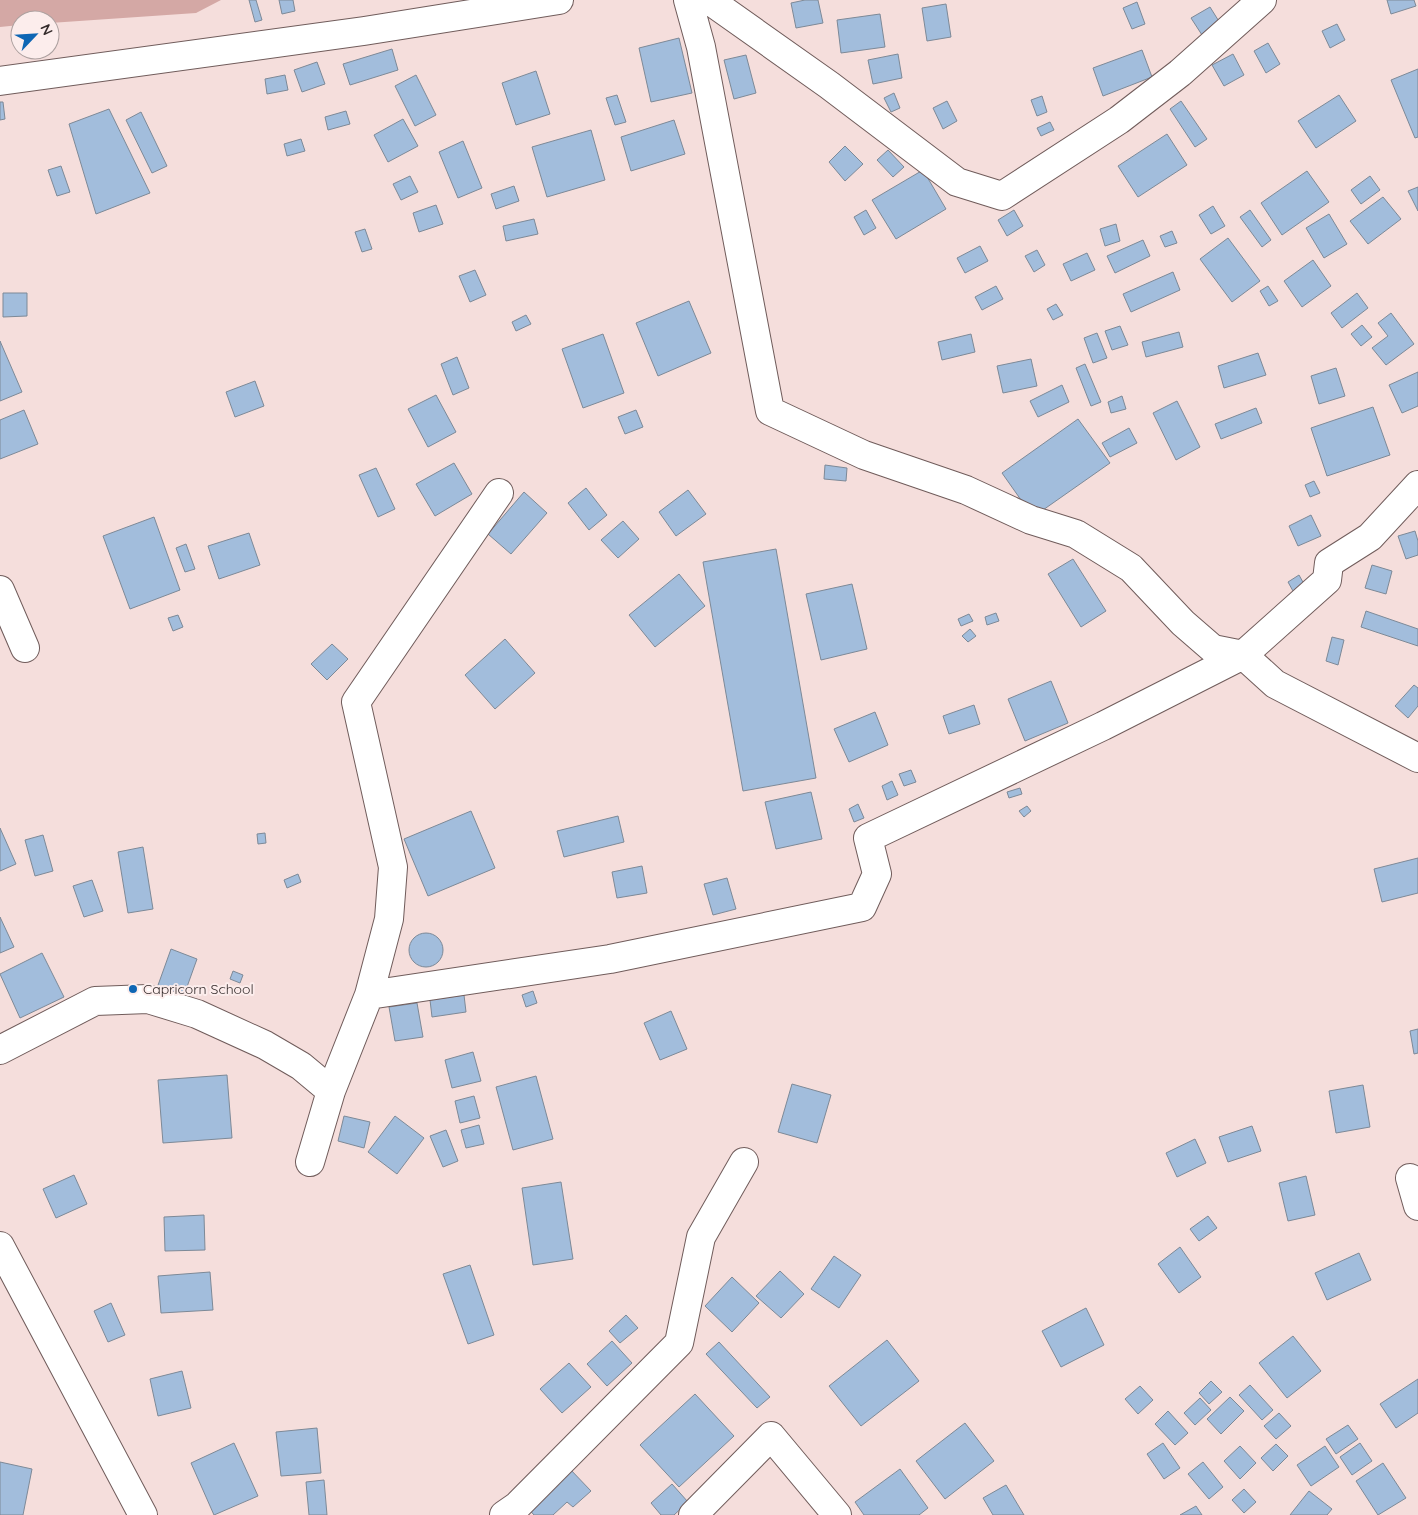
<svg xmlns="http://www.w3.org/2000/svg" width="1418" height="1515" font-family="Quicksand,sans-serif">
  <rect width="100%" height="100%" fill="#f5dedc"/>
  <path fill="#d4a8a5" d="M0 0H221L196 13 50 23V20H20V25L0 27Z"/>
  <path fill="#a2bddc" stroke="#7d8997" d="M249 0H256L262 20 255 22Z
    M279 0H293L295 11 282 14Z
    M805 0H818L823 23 796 28 791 3Z
    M1387 0H1414L1416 6 1391 14Z
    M1137 2 1145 24 1132 29 1123 8Z
    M946 4 951 37 927 41 922 8Z
    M1210 7 1220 23 1202 35 1191 18Z
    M880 14 885 47 841 53 837 20Z
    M1337 24 1345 40 1330 48 1322 31Z
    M679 38 692 93 651 102 639 48Z
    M1268 43 1280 64 1266 73 1254 51Z
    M392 49 398 70 350 85 343 64Z
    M1142 50 1152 77 1103 96 1093 68Z
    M898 54 902 78 873 84 868 60Z
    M1233 54 1244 75 1224 86 1212 65Z
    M746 55 756 93 734 99 724 60Z
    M317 62 325 84 302 92 294 70Z
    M1418 69V137L1415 138 1391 80Z
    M536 71 550 114 516 125 502 83Z
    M285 75 288 90 267 94 265 79Z
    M416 75 436 115 415 126 395 86Z
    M894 93 900 108 891 112 884 98Z
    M617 95 626 122 615 125 606 98Z
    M1339 95 1356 121 1316 148 1298 121Z
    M1042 96 1047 112 1037 116 1031 100Z
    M947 101 957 121 943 129 933 108Z
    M1181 101 1207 139 1195 147 1170 109Z
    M0 102H3L5 119 0 120Z
    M109 109 150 193 96 214 69 124Z
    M346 111 350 124 328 130 325 117Z
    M141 112 167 166 152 173 126 120Z
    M403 119 418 146 388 162 374 135Z
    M674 120 685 154 631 171 621 137Z
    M1050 122 1054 130 1041 136 1037 128Z
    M591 130 605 180 547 197 532 147Z
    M1167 134 1187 165 1138 197 1118 166Z
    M301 139 305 151 287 156 284 144Z
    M463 141 482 188 458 198 439 152Z
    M845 146 863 164 845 181 829 162Z
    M888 150 904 167 893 177 877 160Z
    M61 166 70 192 57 196 48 170Z
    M923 170 946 209 896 239 872 200Z
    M1307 171 1329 202 1282 235 1261 203Z
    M410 176 418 192 401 200 393 184Z
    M1370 176 1380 190 1361 204 1351 190Z
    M514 186 519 201 496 209 491 194Z
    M1418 187V211L1408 191Z
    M1383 197 1401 219 1368 244 1350 221Z
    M436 205 443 224 419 232 413 213Z
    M1213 206 1225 226 1211 234 1199 215Z
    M866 210 876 228 864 235 854 217Z
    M1014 210 1023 226 1007 236 998 220Z
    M1250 210 1271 240 1262 247 1240 217Z
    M1329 214 1347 244 1324 258 1306 228Z
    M534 219 538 234 506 241 503 226Z
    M1116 224 1120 241 1105 246 1100 229Z
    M365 229 372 249 362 252 355 232Z
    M1172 231 1177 243 1165 247 1160 236Z
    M1228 238 1260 281 1232 302 1200 259Z
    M1143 240 1150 256 1115 273 1107 256Z
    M980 246 988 261 965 273 957 258Z
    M1037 250 1045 265 1034 272 1025 256Z
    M1087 253 1095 270 1071 281 1063 264Z
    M1313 260 1331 286 1302 307 1284 281Z
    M475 270 486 295 470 302 459 276Z
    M1173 272 1180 290 1131 312 1123 294Z
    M996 286 1003 299 982 310 975 297Z
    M1268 286 1278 301 1269 306 1260 291Z
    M3 293H27V316L3 317Z
    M1357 293 1368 308 1342 328 1331 313Z
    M689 301 711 353 658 376 636 323Z
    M1056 304 1063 315 1053 320 1047 309Z
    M1391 313 1414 344 1386 365 1372 348 1388 336 1378 323Z
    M526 315 531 324 516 331 512 322Z
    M1362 325 1372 337 1361 346 1351 334Z
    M1120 326 1128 345 1112 350 1105 331Z
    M1179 332 1183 347 1146 357 1142 342Z
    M1097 333 1107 358 1093 363 1084 338Z
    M603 334 624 393 583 408 562 349Z
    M971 334 975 352 942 360 938 342Z
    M0 341 22 392 0 401Z
    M1258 353 1266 375 1224 388 1218 366Z
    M457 357 469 388 453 395 441 364Z
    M1031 359 1037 386 1003 393 997 366Z
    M1085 364 1101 402 1091 406 1076 368Z
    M1336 368 1345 396 1319 404 1311 376Z
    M1418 372V406L1402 413 1389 385Z
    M255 381 264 406 235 417 226 392Z
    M1062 385 1069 402 1038 417 1030 401Z
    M436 395 456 432 428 447 408 409Z
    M1122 396 1126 409 1111 413 1108 402Z
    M1177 401 1200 447 1176 460 1153 413Z
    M1373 407 1390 455 1327 476 1311 428Z
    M1256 408 1262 423 1221 439 1215 424Z
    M24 410 38 444 0 459V420Z
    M636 410 643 427 625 434 618 417Z
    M1078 419 1110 463 1033 517 1002 473Z
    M1129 428 1137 443 1110 457 1102 443Z
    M454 463 472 494 435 516 416 484Z
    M825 465 847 468 846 481 824 479Z
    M376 468 395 509 378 517 359 475Z
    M1314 481 1320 493 1310 497 1305 485Z
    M586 488 607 515 589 530 568 503Z
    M688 490 706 514 676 536 659 512Z
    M524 492 547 513 511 554 488 534Z
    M1311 515 1321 536 1298 546 1289 526Z
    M154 517 180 590 130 609 103 536Z
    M623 521 639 539 618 558 601 540Z
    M1415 531 1418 541V555L1406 559 1398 536Z
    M249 533 260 565 219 579 208 546Z
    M186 544 195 569 185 572 176 548Z
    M776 549 816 778 743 791 703 562Z
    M1073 559 1106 611 1081 627 1048 574Z
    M1372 565 1392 571 1386 594 1365 588Z
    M679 574 705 606 655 647 629 615Z
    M1299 575 1304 584 1293 591 1288 582Z
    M852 584 867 649 821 660 806 594Z
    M1366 611 1418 629V646L1361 627Z
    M996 613 999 621 987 625 985 617Z
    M969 614 973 621 961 626 958 619Z
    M178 615 183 627 173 631 168 618Z
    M970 629 976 636 968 642 962 636Z
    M1332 637 1344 640 1338 665 1326 661Z
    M505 639 535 673 495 709 465 675Z
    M332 644 348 659 327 680 311 664Z
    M1051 681 1068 723 1025 741 1008 699Z
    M1414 685 1418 688V706L1408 718 1395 706Z
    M974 705 980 724 949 734 943 716Z
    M875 712 888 745 849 762 834 729Z
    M911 770 916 782 904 786 899 774Z
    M892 781 898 795 887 800 882 786Z
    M1020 788 1022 794 1009 798 1007 792Z
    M811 792 822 839 776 849 765 802Z
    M858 804 864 818 854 822 849 809Z
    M1027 806 1031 811 1024 817 1019 811Z
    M471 811 495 868 428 896 404 839Z
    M618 816 624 842 564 857 557 831Z
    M0 828 16 864 0 871Z
    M265 833 266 843 258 844 257 834Z
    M43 835 53 871 35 876 25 840Z
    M143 847 153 909 128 913 118 852Z
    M1418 858V893L1382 902 1374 869Z
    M642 866 647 893 617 898 612 872Z
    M298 874 301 882 287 888 284 880Z
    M727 878 736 909 713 915 704 884Z
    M92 880 103 911 84 917 73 886Z
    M0 917 14 947 0 953Z
    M409 950a17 17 0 1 1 34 0a17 17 0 1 1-34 0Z
    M171 949 197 959 183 998 157 988Z
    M42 953 64 997 20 1018 0 974Z
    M233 971 243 975 240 983 230 979Z
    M533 991 537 1003 526 1007 522 995Z
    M464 995 466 1012 432 1017 430 1000Z
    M417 1003 423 1037 395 1041 389 1007Z
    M671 1011 687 1049 660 1060 644 1023Z
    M1418 1029V1053L1414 1054 1410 1031Z
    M473 1052 481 1081 452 1088 445 1060Z
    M227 1075 232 1138 163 1143 158 1080Z
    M536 1076 553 1139 513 1150 496 1087Z
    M792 1084 831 1095 817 1143 778 1132Z
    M1363 1085 1370 1127 1336 1133 1329 1091Z
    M474 1096 480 1118 460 1123 455 1101Z
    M344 1116 370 1122 364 1148 338 1141Z
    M395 1116 424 1138 397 1174 368 1152Z
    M479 1125 484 1144 466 1148 461 1130Z
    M1252 1126 1261 1151 1228 1162 1219 1137Z
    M446 1130 458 1161 443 1167 430 1136Z
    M1195 1139 1206 1163 1177 1177 1166 1153Z
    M74 1175 87 1204 56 1218 43 1189Z
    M1306 1176 1315 1215 1288 1221 1279 1183Z
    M561 1182 573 1259 533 1265 522 1188Z
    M204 1215 205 1250 165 1251 164 1217Z
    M1208 1216 1217 1228 1199 1241 1190 1229Z
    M1180 1247 1201 1277 1179 1293 1158 1264Z
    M1359 1253 1371 1280 1327 1300 1315 1273Z
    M834 1256 861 1275 839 1308 811 1289Z
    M470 1265 494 1335 468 1344 443 1274Z
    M780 1271 804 1294 781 1318 756 1296Z
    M210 1272 213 1310 161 1313 158 1276Z
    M732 1277 759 1303 732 1332 705 1306Z
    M111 1303 125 1335 108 1342 94 1311Z
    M1086 1308 1104 1345 1061 1367 1042 1331Z
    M626 1315 638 1328 620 1343 609 1331Z
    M1293 1336 1321 1371 1287 1398 1259 1363Z
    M887 1340 919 1381 861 1426 829 1386Z
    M612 1341 632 1363 607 1386 587 1364Z
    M719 1342 770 1397 757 1408 706 1354Z
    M569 1363 591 1387 562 1413 540 1389Z
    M182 1371 191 1408 158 1416 150 1379Z
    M1418 1379V1413L1396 1428 1380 1404Z
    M1211 1381 1222 1392 1209 1404 1199 1393Z
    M1250 1385 1273 1410 1262 1420 1239 1395Z
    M1140 1386 1153 1400 1138 1414 1125 1399Z
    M695 1394 734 1436 679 1487 640 1445Z
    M1230 1397 1244 1411 1221 1434 1207 1419Z
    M1200 1398 1211 1410 1195 1425 1184 1413Z
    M1168 1411 1188 1433 1175 1445 1155 1424Z
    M1279 1413 1291 1426 1276 1439 1264 1426Z
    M965 1423 994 1461 945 1499 916 1461Z
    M1348 1425 1358 1439 1336 1454 1326 1439Z
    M317 1428 321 1473 281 1476 276 1432Z
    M234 1443 258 1496 214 1515 191 1463Z
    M1163 1443 1180 1468 1164 1479 1147 1454Z
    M1360 1443 1372 1461 1352 1475 1340 1457Z
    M1276 1444 1288 1456 1273 1471 1261 1458Z
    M1240 1446 1256 1463 1240 1479 1224 1461Z
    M1325 1446 1339 1467 1311 1486 1297 1465Z
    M0 1462 32 1469 23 1515H0Z
    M1203 1462 1223 1487 1209 1499 1188 1474Z
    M1383 1463 1406 1498 1378 1515 1356 1481Z
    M569 1468 591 1491 573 1507 567 1502 553 1515H534L527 1507Z
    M900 1469 928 1508 919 1515H864L855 1502Z
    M324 1480 327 1515H309L306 1482Z
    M672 1484 688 1502 674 1515H661L651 1503Z
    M1006 1485 1024 1515H993L983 1498Z
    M1244 1489 1256 1502 1244 1513 1232 1500Z
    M1309 1491 1332 1509 1327 1515H1290Z
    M1196 1506 1202 1515H1180Z"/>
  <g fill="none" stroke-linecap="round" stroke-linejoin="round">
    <g stroke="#705c5b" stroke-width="30">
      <path id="minor" d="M688 0 701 47 770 411 864 455 966 490 1031 520 1076 534 1131 568 1183 623 1213 649 1243 655 1327 580 1329 563 1370 537 1418 485
        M709 0 829 85 957 182 1002 196 1119 120 1180 73 1262 0
        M0 590 25 648
        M369 995 610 959 862 907 877 874 868 838 1103 726 1243 655 1275 684 1418 758
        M0 1050 95 1001 148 999 197 1014 265 1045 301 1066 331 1091
        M310 1162 331 1091 369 995 389 919 393 867 356 702 499 493
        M1410 1178 1418 1206
        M504 1515 517 1506 679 1343 701 1237 744 1162
        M693 1515 771 1436 837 1515"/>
    </g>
    <g stroke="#705c5b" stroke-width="30">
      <path id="tertiary" d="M0 81 364 31 559 0
        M0 1246 143 1515"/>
    </g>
    <use href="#minor" stroke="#fff" stroke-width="28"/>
    <use href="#tertiary" stroke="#fff" stroke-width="28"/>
  </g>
  <circle fill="#0e66b4" stroke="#fcedec" stroke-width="2" cx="133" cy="989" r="5"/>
  <g text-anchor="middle" stroke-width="4" stroke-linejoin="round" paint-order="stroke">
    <g font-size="14" fill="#352c2c" stroke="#fcedec" text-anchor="start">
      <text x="143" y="994">Capricorn School</text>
    </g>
  </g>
  <g transform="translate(35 35) rotate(65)"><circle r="24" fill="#fcedec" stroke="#aca09f"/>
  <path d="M0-4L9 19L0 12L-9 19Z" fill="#0e66b4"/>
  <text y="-8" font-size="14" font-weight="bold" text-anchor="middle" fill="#352c2c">N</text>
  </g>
</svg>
